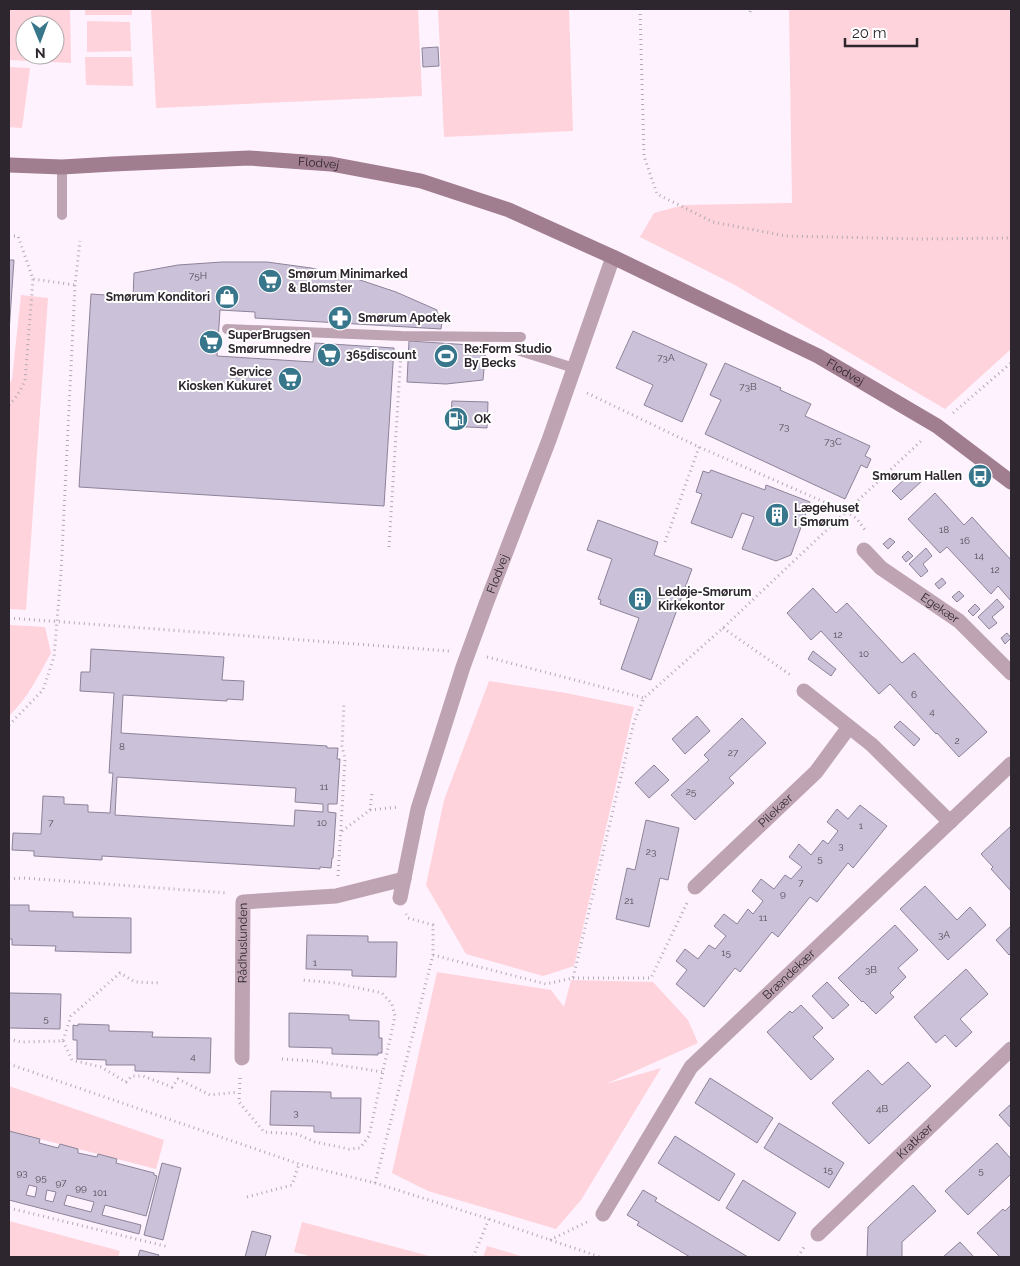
<svg xmlns="http://www.w3.org/2000/svg" width="1020" height="1266" font-family="Raleway,sans-serif">
  <rect width="100%" height="100%" fill="#fef2fe"/>
  <path fill="#fed3db" fill-rule="evenodd" d="M9 9H70L71 63 9 60ZM25 25H55V55H25Z
    M85 9H132V15H85Z
    M151 9H418L422 96 156 108Z
    M438 9H569L573 131 444 137Z
    M789 9H1011V349L945 409 733 284 640 237 654 213 684 205 792 203Z
    M87 21 130 22 131 51 87 52Z
    M85 57H132L133 86 86 85Z
    M9 67 30 68 22 128 9 127Z
    M21 295 48 298 26 610 9 609V384L12 379Z
    M9 625 45 627 51 653C39 675 27 699 9 716Z
    M489 681 566 693 634 707 574 966 543 976 466 954 426 885 444 800Z
    M437 972 551 990 564 1007 571 980 653 982 688 1020 698 1043 606 1084 661 1068 581 1200 556 1229 428 1191 392 1173Z
    M9 1086 164 1140 156 1169 9 1131Z
    M9 1221 120 1251 118 1257H9Z
    M302 1222 433 1257H312L294 1252Z
    M487 1246 524 1257H483Z"/>
  <path fill="#cbc1d8" stroke="#8d8399" fill-rule="evenodd" d="M438 47 439 66 423 67 422 48Z
    M9 260H14L9 332Z
    M222 262H267L311 268 354 278 396 292 437 310V313L443 315 441 329 255 318V312L220 310 217 356 313 362 315 343 394 348 384 506 79 487 91 294 133 297 134 273 178 265Z
    M633 331 707 364 682 422 644 405 653 385 616 368Z
    M409 341 486 346 483 380 446 384 407 382Z
    M725 363 781 388 780 390 811 404 805 416 870 446 865 456 871 459 867 468 861 465 845 499 705 434 721 400 710 395Z
    M452 401 488 402 487 428 450 426Z
    M711 470 765 490 766 485 810 502 791 555 776 561 742 549 754 517 742 513 732 538 691 523 702 494 696 492 703 471 709 473Z
    M913 471 922 481 901 500 892 491Z
    M935 493 964 525 972 517 1011 560V601L998 586 991 594 947 547 940 553 908 519Z
    M598 520 658 542 654 555 692 569 651 680 621 669 639 618 600 604 601 600 598 599 612 559 587 550Z
    M890 538 895 542 888 549 883 544Z
    M926 548 932 556 923 564 928 571 921 577 909 564Z
    M908 551 913 556 906 562 902 557Z
    M942 578 946 583 939 589 935 584Z
    M813 588 836 613 847 603 902 663 914 653 987 732 959 757 937 733 936 734 890 684 879 694 821 631 811 640 787 613Z
    M959 591 964 596 957 602 952 597Z
    M997 599 1004 607 992 617 997 623 989 629 978 617Z
    M975 604 980 609 973 616 968 611Z
    M1007 633 1011 638 1005 644 1001 638Z
    M91 649 224 657 222 680 244 681 243 700 227 699V701L123 695 121 733 327 746V748H338L337 759H340L337 804H328V812L336 813 333 858H332L331 868 320 867V869L102 856V860L34 856V851L12 850 13 833 41 834 43 796 64 797V804L88 805V812L110 813 113 773H109L114 693 80 691 81 672H90ZM117 777 296 788 295 802 323 804V812L295 810 294 826 115 815Z
    M813 651 836 669 831 676 808 659Z
    M697 716 710 731 685 754 672 739Z
    M742 718 766 743 729 778 734 783 695 820 671 795 709 760 704 755Z
    M900 721 920 739 914 746 894 727Z
    M654 765 669 780 649 798 635 783Z
    M860 805 887 826 853 868 848 863 817 902 810 897 778 937 772 932 740 972 735 968 704 1007 676 984 687 970 676 961 685 949 698 959 709 945 715 949 726 936 714 926 724 914 737 924 748 909 753 914 763 901 752 891 761 879 774 889 785 875 791 879 802 867 789 857 799 844 811 855 823 840 828 844 838 831 827 822 837 809 848 819Z
    M646 820 679 828 668 880 660 878 649 927 616 919 627 868 635 870Z
    M1011 826V891L991 869 993 867 981 854Z
    M925 886 957 920 970 907 986 925 948 960 900 909Z
    M9 905H29V911L73 912V917L131 918V953L55 951 56 946 12 945V939H9Z
    M895 925 918 950 898 968 906 977 890 993 894 997 876 1014 863 1001 862 1002 838 978Z
    M1011 926V953L1009 955 996 940Z
    M307 935 368 936V942H397L396 977 352 976V970L306 969Z
    M966 969 988 994 960 1019 972 1032 956 1047 945 1035 936 1043 914 1017Z
    M827 982 849 1005 833 1019 812 996Z
    M9 993 61 994 60 1029 9 1028Z
    M801 1005 823 1028 813 1037 834 1059 811 1080 767 1032 790 1011 792 1013Z
    M289 1013 349 1015V1020L379 1021V1038H382V1053H378V1055L332 1054V1048L289 1047Z
    M78 1024 109 1025V1031L153 1032 152 1037 211 1038 210 1073 135 1071V1065H106V1060L77 1059V1040H73V1025L78 1026Z
    M908 1062 931 1086 869 1144 832 1103 868 1070 882 1085Z
    M710 1078 773 1118 757 1143 695 1103Z
    M271 1091 331 1092V1098H361L360 1133 314 1132V1126L270 1125Z
    M1011 1104V1128L999 1115Z
    M779 1123 844 1163 829 1188 764 1148Z
    M9 1131 40 1139 39 1143 58 1148 60 1144 78 1149V1153L97 1157 98 1154 117 1159 116 1163 154 1173V1175L157 1176 146 1216 105 1205 102 1215 141 1225 139 1234 9 1200ZM29 1185 37 1187 35 1197 26 1195ZM47 1190 56 1192 53 1202 45 1200ZM67 1195 94 1202 91 1212 64 1205Z
    M675 1136 735 1174 719 1201 658 1163Z
    M997 1143 1011 1159V1174L968 1215 945 1191Z
    M162 1163 181 1168 163 1240 144 1235Z
    M743 1180 796 1213 779 1241 726 1208Z
    M913 1185 936 1211 902 1242V1257H867L868 1227Z
    M643 1190 657 1198 655 1201 748 1257H690L637 1225 639 1222 627 1215Z
    M1011 1205V1257H1000L977 1233 1003 1209 1005 1211Z
    M252 1231 271 1236 265 1257H245Z
    M960 1242 974 1257H943Z
    M140 1250 159 1255 158 1257H138Z"/>
  <g fill="none" stroke-linecap="round" stroke-linejoin="round">
    <path stroke="#b3a9b3" stroke-width="3" stroke-dasharray="1 4" stroke-linecap="butt" d="M640 9 644 156 657 194 713 222 786 236 919 239 1011 238
      M750 12 751 9
      M9 236H18L33 279 75 285
      M587 393 699 447 847 512 857 519 866 531
      M9 405 17 396 25 381 33 279
      M953 413 1011 363
      M665 542 699 447
      M389 547 401 352
      M9 618 449 651
      M723 628 792 676
      M487 657 644 698
      M9 725 43 690 54 657 61 573 75 285 80 241
      M370 810 372 792
      M342 831 370 810 399 807
      M338 876 345 760 342 746 344 703
      M9 879 23 878 228 893
      M433 955 546 984 573 978 634 722 644 698 723 628 922 440
      M573 978H651L687 903
      M9 1039 21 1042 63 1041 71 1016 120 973 135 982 161 983
      M63 1041 72 1060 101 1067 126 1082 132 1076H143L172 1087 178 1079 210 1095 238 1092
      M282 1059 313 1061 383 1072
      M9 1064 299 1164 375 1183 489 1219 600 1257
      M240 1078 239 1102 264 1132 297 1134 315 1142 349 1149 360 1148 369 1136 395 1016 392 1004 382 993 335 983 302 980
      M375 1183 433 955V925L408 918 406 914
      M247 1197 292 1185 299 1164
      M9 1208 169 1247
      M550 1240 587 1222
      M473 1257 489 1219
      M798 1257 804 1247"/>
    <path stroke="#bea4b2" stroke-width="10" d="M62 215V167
      M227 329 402 336 521 337
      M520 351 574 368"/>
    <g stroke="#bea4b2" stroke-width="15">
      <path id="s1" d="M864 550 881 568 959 621 1011 673"/>
      <path d="M804 691 872 745 950 822"/>
      <path id="s2" d="M695 887 816 772 849 727"/>
      <path id="s3" d="M400 898 418 809 463 667 486 604 549 440 613 257"/>
      <path id="s4" d="M242 1058 243 902 336 896 404 879"/>
      <path id="s5" d="M603 1214 691 1067 1011 764"/>
      <path id="s6" d="M818 1234 1011 1049"/>
    </g>
    <path stroke="#a17d90" stroke-width="15" id="s7" d="M9 165 62 167 113 164 249 158 331 164 421 181 509 210 613 257 818 356 937 426 1011 482"/>
  </g>
  <defs>
    <g id="supermarket-disc" transform="scale(1.25)"><circle r="9.5" fill="#38768c" stroke="#fff"/><path d="M-6-5.5h2.5l.6 2H6L4.5 2H-2.5L-4.4-4H-6ZM-1.5 3.2a1.3 1.3 0 1 0 .1 0ZM3 3.2a1.3 1.3 0 1 0 .1 0Z" fill="#fff"/></g>
    <g id="shop-disc" transform="scale(1.25)"><circle r="9.5" fill="#38768c" stroke="#fff"/><path d="M-5-2.5h2.3a2.7 3.5 0 0 1 5.4 0H5L5.5 6h-11ZM-1.5-2.5h3a1.5 2.3 0 0 0-3 0Z" fill="#fff"/></g>
    <g id="pharmacy-disc" transform="scale(1.25)"><circle r="9.5" fill="#38768c" stroke="#fff"/><path d="M-2-6h4v4h4v4h-4v4h-4v-4h-4v-4h4Z" fill="#fff"/></g>
    <g id="stadium-disc" transform="scale(1.25)"><circle r="9.5" fill="#38768c" stroke="#fff"/><path d="M0-5a6.5 5 0 1 0 0 10a6.5 5 0 1 0 0-10ZM-3.5-1.8h7v3.6h-7Z" fill="#fff"/></g>
    <g id="fuel-disc" transform="scale(1.25)"><circle r="9.5" fill="#38768c" stroke="#fff"/><path d="M-5.5-6h7V0h2V4h1.3V-2.5L3-4.5l.8-.8L6-3V5H2.5V1h-1V6h-7ZM-4.2-4.7v3.2H.2V-4.7Z" fill="#fff"/></g>
    <g id="bus-disc" transform="scale(1.25)"><circle r="9.5" fill="#38768c" stroke="#fff"/><path d="M-5-6H5V4H4V6H2V4H-2V6H-4V4H-5ZM-3.5-4V0h7V-4ZM-3.5 1.2v1.5H-2V1.2ZM2 1.2v1.5H3.5V1.2Z" fill="#fff"/></g>
    <g id="building-disc" transform="scale(1.25)"><circle r="9.5" fill="#38768c" stroke="#fff"/><path d="M-4-6H4V6H1V3H-1V6H-4ZM-2.5-4.3h1.7v1.8h-1.7ZM.8-4.3h1.7v1.8H.8ZM-2.5-1h1.7V.8h-1.7ZM.8-1h1.7V.8H.8Z" fill="#fff"/></g>
  </defs>
  <g fill-rule="evenodd">
    <use href="#supermarket-disc" x="270" y="281"/>
    <use href="#shop-disc" x="227" y="297"/>
    <use href="#pharmacy-disc" x="340" y="318"/>
    <use href="#supermarket-disc" x="211" y="342"/>
    <use href="#supermarket-disc" x="329" y="355"/>
    <use href="#stadium-disc" x="446" y="356"/>
    <use href="#supermarket-disc" x="290" y="379"/>
    <use href="#fuel-disc" x="456" y="419"/>
    <use href="#bus-disc" x="980" y="476"/>
    <use href="#building-disc" x="777" y="515"/>
    <use href="#building-disc" x="640" y="599"/>
  </g>
  <g text-anchor="middle" stroke-width="4" stroke-linejoin="round" paint-order="stroke">
    <g font-size="10" fill="#554d58">
      <text x="198" y="279">75H</text>
      <text x="666" y="361">73A</text>
      <text x="748" y="390">73B</text>
      <text x="784" y="430">73</text>
      <text x="833" y="445">73C</text>
      <text x="944" y="533">18</text>
      <text x="965" y="544">16</text>
      <text x="979" y="559">14</text>
      <text x="995" y="573">12</text>
      <text x="838" y="638">12</text>
      <text x="864" y="657">10</text>
      <text x="914" y="698">6</text>
      <text x="932" y="715">4</text>
      <text x="957" y="744">2</text>
      <text x="122" y="750">8</text>
      <text x="733" y="756">27</text>
      <text x="324" y="790">11</text>
      <text x="691" y="795">25</text>
      <text x="51" y="826">7</text>
      <text x="322" y="826">10</text>
      <text x="861" y="829">1</text>
      <text x="841" y="849">3</text>
      <text x="651" y="855">23</text>
      <text x="820" y="862">5</text>
      <text x="801" y="886">7</text>
      <text x="783" y="897">9</text>
      <text x="629" y="904">21</text>
      <text x="763" y="921">11</text>
      <text x="944" y="938">3A</text>
      <text x="726" y="956">15</text>
      <text x="315" y="966">1</text>
      <text x="871" y="973">3B</text>
      <text x="46" y="1022">5</text>
      <text x="193" y="1060">4</text>
      <text x="882" y="1112">4B</text>
      <text x="296" y="1116">3</text>
      <text x="828" y="1173">15</text>
      <text x="981" y="1174">5</text>
      <text x="22" y="1176">93</text>
      <text x="41" y="1181">95</text>
      <text x="61" y="1186">97</text>
      <text x="81" y="1191">99</text>
      <text x="100" y="1196">101</text>
    </g>
    <g font-size="12" fill="#2e262e" stroke="#fff">
      <text dy="4" stroke="none"><textPath href="#s7" startOffset="310">Flodvej</textPath></text>
      <text dy="4" stroke="none"><textPath href="#s7" startOffset="880">Flodvej</textPath></text>
      <text dy="4" stroke="none"><textPath href="#s3" startOffset="339">Flodvej</textPath></text>
      <text dy="4" stroke="none"><textPath href="#s1" startOffset="96">Egekær</textPath></text>
      <text dy="4" stroke="none"><textPath href="#s2" startOffset="111">Pilekær</textPath></text>
      <text dy="4" stroke="none"><textPath href="#s4" startOffset="115">Rådhuslunden</textPath></text>
      <text dy="4" stroke="none"><textPath href="#s5" startOffset="306">Brændekær</textPath></text>
      <text dy="4" stroke="none"><textPath href="#s6" startOffset="134">Kratkær</textPath></text>
    </g>
    <g font-size="12" font-weight="bold" fill="#2e262e" stroke="#fff" text-anchor="start">
      <text x="288" y="278">Smørum Minimarked<tspan x="288" dy="14">&amp; Blomster</tspan></text>
      <text x="210" y="301" text-anchor="end">Smørum Konditori</text>
      <text x="358" y="322">Smørum Apotek</text>
      <text x="228" y="339">SuperBrugsen<tspan x="228" dy="14">Smørumnedre</tspan></text>
      <text x="464" y="353">Re:Form Studio<tspan x="464" dy="14">By Becks</tspan></text>
      <text x="346" y="359">365discount</text>
      <text x="272" y="376" text-anchor="end">Service<tspan x="272" dy="14">Kiosken Kukuret</tspan></text>
      <text x="474" y="423">OK</text>
      <text x="962" y="480" text-anchor="end">Smørum Hallen</text>
      <text x="794" y="512">Lægehuset<tspan x="794" dy="14">i Smørum</tspan></text>
      <text x="658" y="596">Ledøje-Smørum<tspan x="658" dy="14">Kirkekontor</tspan></text>
    </g>
  </g>
  <rect width="1020" height="1266" fill="none" stroke="#2e262e" stroke-width="20"/>
  <g transform="translate(40 40) rotate(179)"><circle r="24" fill="#ffffff" stroke="#aba8ab"/>
  <path d="M0-4L9 19L0 12L-9 19Z" fill="#38768c"/>
  <text y="-8" font-size="14" font-weight="bold" text-anchor="middle" fill="#2e262e">N</text>
  </g>
  <path d="M845 38v8h72v-8" fill="none" stroke="#2e262e" stroke-width="2.5"/>
  <text x="852" y="38" font-size="15" fill="#2e262e" stroke="#ffffff" stroke-width="4" paint-order="stroke">20 m</text>
</svg>
